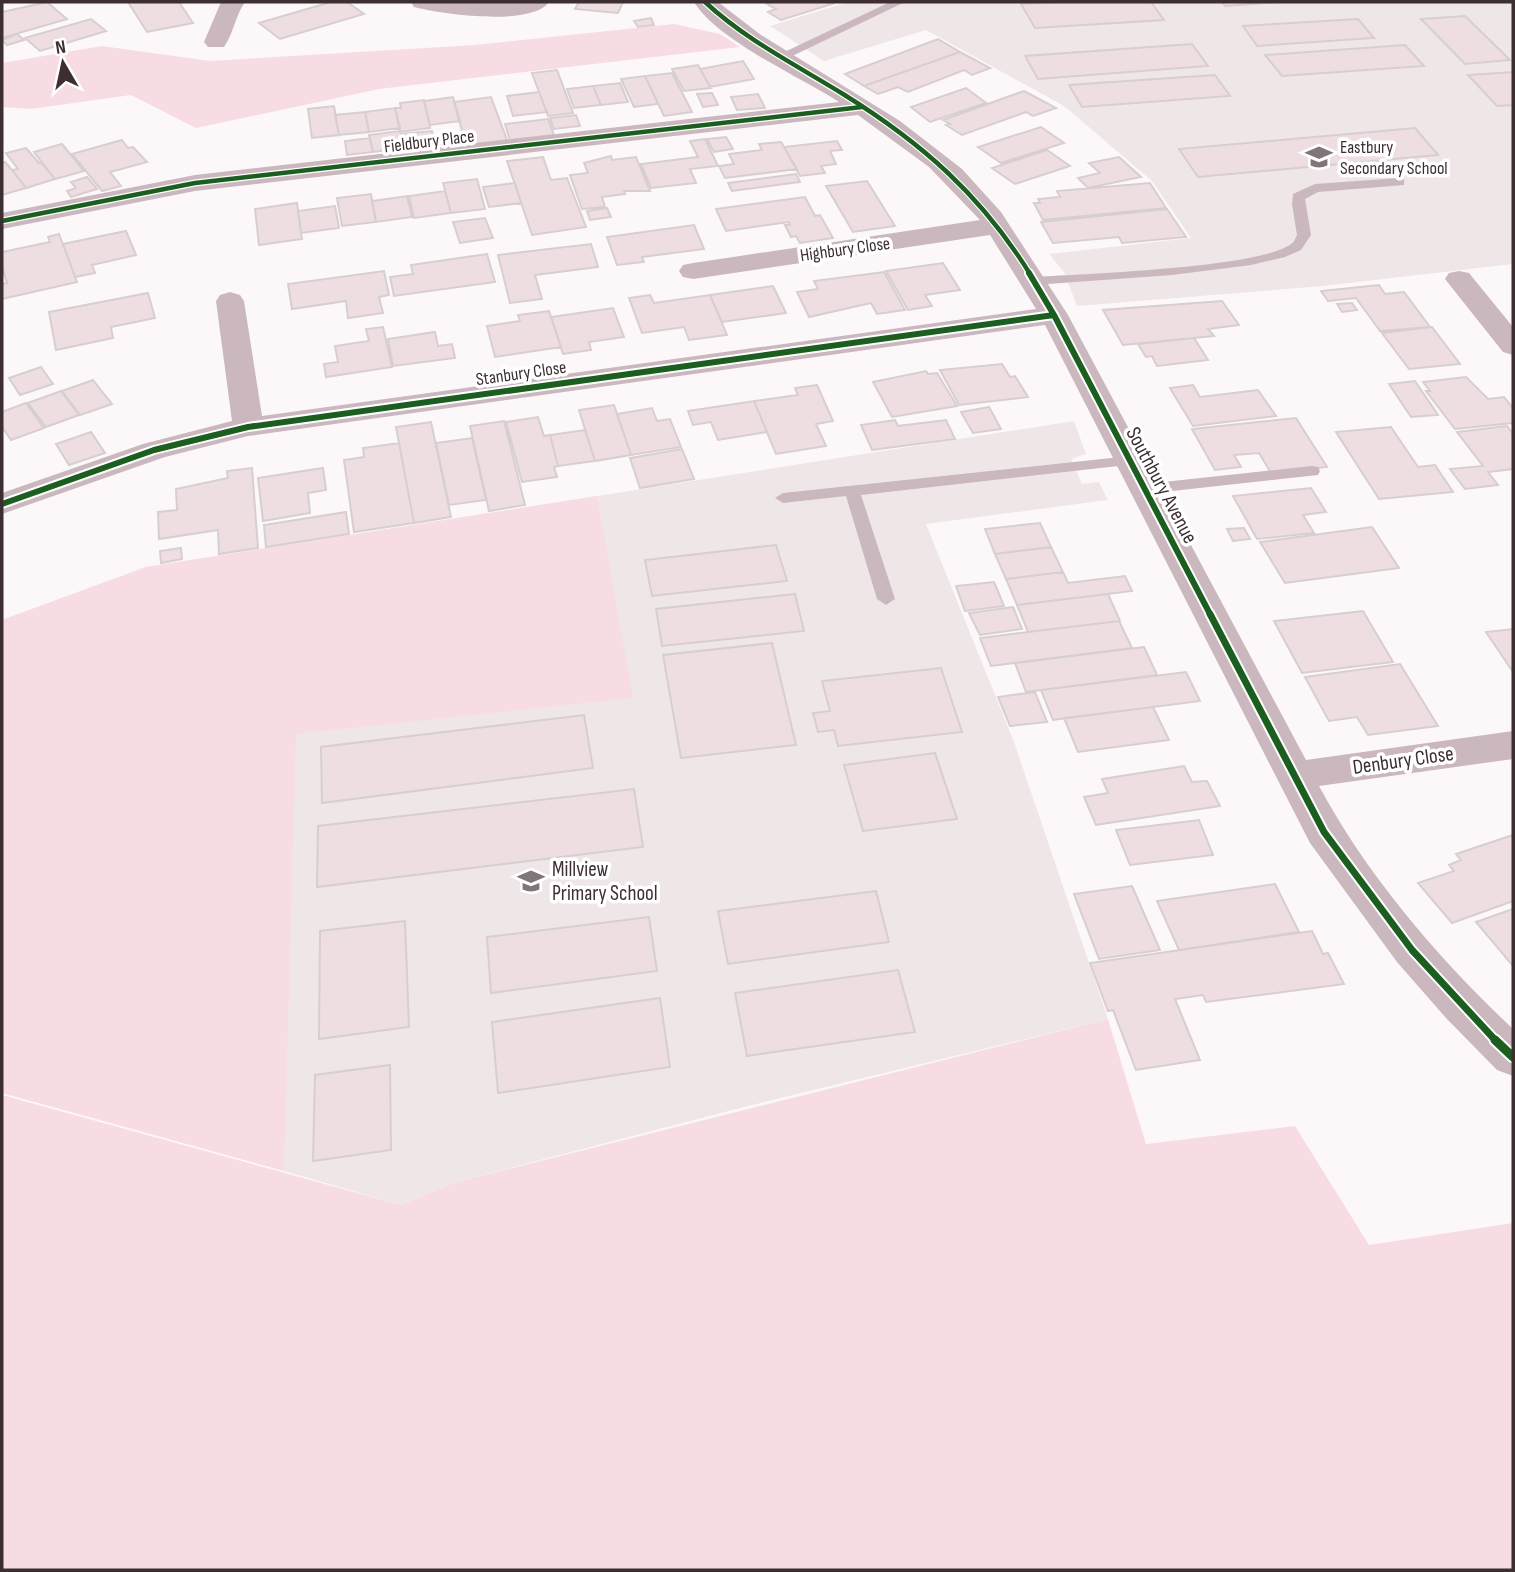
<svg xmlns="http://www.w3.org/2000/svg" width="1515" height="1572" font-family="'Sofia Sans Condensed',sans-serif">
  <rect width="100%" height="100%" fill="#fcf8f9"/>
  <path fill="#efe6e8" d="M848 2H1513V264L1323 286 1077 306 1064 272 1049 254 1191 238 1152 181 1064 106 926 30 824 61 770 26Z
    M1074 421 1086 454 1071 459 1082 484 1099 482 1108 500 926 524 1014 742 1108 1019 748 1106 456 1182 401 1205 153 1133 2 1093V620L146 567Z"/>
  <path fill="#f8dce4" d="M674 24 720 34 740 47 379 89 196 128 131 95 31 109 2 107V63L102 46 210 61 475 45Z
    M597 496 633 698 296 734 284 1171 2 1093V620L146 567Z
    M1108 1019 1146 1144 1295 1126 1369 1245 1513 1223V1570H2V1095L401 1205 456 1182Z"/>
  <path fill="#eedee2" stroke="#d7ced0" stroke-width="2" d="M47 2 67 19 2 38V12Z
    M128 2H179L193 23 147 32Z
    M331 2H347L364 14 280 39 259 23Z
    M579 2H623L618 13 575 9Z
    M773 2H831L829 3 832 4 781 20 768 12 776 9 767 4Z
    M1062 2H1151L1164 20 1035 28 1021 4Z
    M1222 2H1280L1225 6Z
    M1465 16 1510 60 1465 64 1421 19Z
    M651 18 654 25 638 27 634 21Z
    M91 19 106 31 40 51 25 38Z
    M1358 19 1374 38 1257 46 1243 26Z
    M17 34 24 40 7 45 2 40Z
    M938 39 960 52 864 86 845 74Z
    M1192 44 1208 66 1038 79 1025 56Z
    M1405 45 1424 66 1282 76 1265 55Z
    M960 52 990 68 972 75 964 70 908 92 898 87 878 94 864 86Z
    M743 61 754 79 710 87 700 69Z
    M698 65 711 88 684 91 672 69Z
    M557 70 573 113 548 116 532 73Z
    M1513 72V105L1497 106 1468 75Z
    M672 73 692 112 664 116 645 76Z
    M1215 75 1230 96 1082 107 1069 85Z
    M645 76 658 104 634 107 621 79Z
    M620 83 628 102 601 105 593 86Z
    M593 86 601 105 574 108 567 89Z
    M966 88 986 103 930 122 911 107Z
    M1024 91 1056 108 1033 116 1026 112 962 135 946 125 950 124 943 120Z
    M539 92 547 112 513 116 507 96Z
    M712 93 718 105 703 107 697 94Z
    M758 94 765 108 737 110 731 97Z
    M453 97 460 121 430 125 424 101Z
    M491 97 507 140 466 145 454 102Z
    M424 100 430 128 400 132 395 108H401L400 103Z
    M334 106 339 135 312 138 308 109Z
    M395 108 400 128 369 132 365 112Z
    M365 112 369 132 339 135 335 115Z
    M576 115 580 126 554 129 550 118Z
    M548 119 554 135 510 140 505 124Z
    M1041 127 1064 143 1001 163 978 147Z
    M1415 128 1438 155 1198 177 1179 149Z
    M400 131 405 148 373 152 369 135Z
    M432 131 435 145 405 148 402 134Z
    M726 137 733 149 714 152 707 139Z
    M370 138 373 152 347 155 345 141Z
    M705 139 718 166 690 169 696 183 651 188 641 164 698 157 690 141Z
    M122 140 128 148 133 147 147 162 110 172 121 186 102 191 72 154Z
    M837 141 842 150 830 151 836 164 821 166 825 173 800 176 784 147Z
    M781 142 797 169 725 178 719 166 734 164 729 154 762 150 759 144Z
    M62 144 84 171 55 179 34 152Z
    M26 148 39 163 41 162 55 179 26 188 12 170 18 169 6 153Z
    M1047 150 1070 166 1015 184 992 168Z
    M611 156 612 160 636 157 650 191H624L625 194 602 197 605 207 582 209 570 175 588 173 584 163Z
    M543 157 551 180 567 178 586 227 532 235 507 161Z
    M1119 157 1141 177 1088 188 1078 178 1100 173 1089 163Z
    M5 162 12 170 26 188 2 195V163Z
    M796 174 800 182 732 191 728 183Z
    M87 177 97 189 71 197 67 191 76 188 71 182Z
    M477 179 485 209 451 213 443 183Z
    M867 181 895 226 853 232 826 186Z
    M515 183 521 203 489 207 483 187Z
    M1150 183 1166 208 1043 220 1034 203H1040L1038 199 1060 197 1057 191Z
    M445 191 451 213 414 218 409 196Z
    M371 194 376 222 342 226 337 198Z
    M407 196 412 217 376 222 372 201Z
    M805 197 815 216 820 215 833 238 800 243 796 236 791 237 785 225H790L789 222 726 231 716 209Z
    M297 203 302 239 259 245 255 209Z
    M335 206 339 228 301 233 298 211Z
    M607 208 611 217 590 220 587 211Z
    M1167 209 1186 237 1122 243 1119 237 1053 243 1041 222Z
    M485 218 493 238 460 243 453 222Z
    M694 225 704 249 642 257 644 262 617 265 607 237Z
    M126 231 136 255 92 265 95 273 75 277 63 244Z
    M59 234 77 282 2 299V284L7 283 2 266V252L50 242 48 237Z
    M591 244 598 267 535 275 542 299 510 303 498 255Z
    M487 254 495 282 394 296 390 277 413 274 411 265Z
    M943 263 960 290 925 295 932 306 908 310 886 271Z
    M384 271 389 295 379 297 383 313 348 318 346 301 292 309 288 284Z
    M884 272 905 310 877 314 871 303 809 317 797 292 818 289 814 281Z
    M1379 285 1385 294 1404 292 1430 327 1380 331 1356 298 1328 301 1321 291Z
    M773 286 786 313 722 322 710 295Z
    M148 293 155 318 111 327 113 338 56 350 49 312Z
    M650 295 654 303 710 295 727 335 689 340 684 327 642 333 629 298Z
    M1222 301 1239 325 1208 329 1214 336 1123 345 1103 310Z
    M1352 303 1357 310 1342 312 1337 304Z
    M613 308 624 337 589 342 591 350 563 354 551 317Z
    M549 311 561 347 495 357 487 326 520 321 518 315Z
    M383 327 392 367 326 377 324 364 338 362 335 346 369 341 366 329Z
    M1432 327 1460 364 1409 369 1382 333Z
    M435 332 438 346 452 344 455 358 393 366 388 339Z
    M1194 338 1208 360 1157 366 1152 356 1146 357 1138 344Z
    M1002 364 1010 377 1015 376 1028 397 959 405 940 370Z
    M41 367 53 384 20 395 9 378Z
    M926 371 928 374 937 373 957 406 892 417 873 382Z
    M1466 377 1488 399 1504 397 1513 408V423L1455 429 1426 391H1430L1423 382Z
    M93 380 112 404 80 415 62 391Z
    M1415 381 1438 415 1411 417 1389 384Z
    M817 385 833 421 816 424 826 446 776 454 754 401 798 395 795 388Z
    M1193 385 1200 397 1258 390 1276 416 1193 426 1170 388Z
    M61 391 79 415 46 427 28 403Z
    M754 401 767 432 718 440 711 422 693 425 688 411Z
    M26 403 44 428 11 440 2 427V412Z
    M614 405 631 455 595 461 579 410Z
    M989 407 1001 429 973 433 961 412Z
    M652 408 657 421 670 419 681 447 631 455 617 414Z
    M538 417 544 436 550 435 558 466 554 467 557 477 522 482 506 422Z
    M1296 418 1327 467 1271 473 1259 453 1234 455 1241 467 1215 470 1192 429Z
    M895 420 898 426 946 420 955 439 872 450 861 425Z
    M504 421 525 505 489 511 470 426Z
    M431 422 451 517 414 523 396 427Z
    M1507 426 1513 434V469L1488 472 1498 485 1465 489 1450 469 1483 466 1457 432Z
    M1391 427 1418 467 1435 465 1453 492 1379 499 1336 432Z
    M585 430 595 461 558 466 550 435Z
    M91 432 105 453 69 465 56 444Z
    M472 438 486 500 449 505 436 443Z
    M399 443 414 523 354 532 344 460 364 457 363 448Z
    M682 449 694 479 640 488 630 458Z
    M252 468 258 548 219 554 218 530 159 539 158 512 177 510 176 489 228 478 227 471Z
    M323 468 326 490 308 493 310 513 263 521 258 478Z
    M1311 488 1326 512 1303 515 1314 533 1257 539 1233 496Z
    M346 512 349 534 266 547 264 525Z
    M1040 523 1051 547 995 554 985 529Z
    M1372 527 1399 568 1285 583 1260 542Z
    M1244 528 1250 539 1233 541 1227 529Z
    M776 545 787 581 652 596 645 560Z
    M1051 547 1063 572 1006 579 995 554Z
    M181 548 182 559 161 563 160 551Z
    M1063 572 1068 583 1125 576 1132 591 1017 605 1006 579Z
    M994 582 1004 606 965 611 956 586Z
    M795 594 804 631 662 646 656 609Z
    M1108 594 1120 621 1028 632 1017 605Z
    M1013 607 1022 629 980 635 969 613Z
    M1363 611 1393 662 1302 673 1274 621Z
    M1119 621 1132 648 991 666 980 638Z
    M1513 629V672L1486 632Z
    M772 643 796 745 681 758 663 655Z
    M1144 647 1157 675 1026 692 1015 663Z
    M1400 664 1438 726 1368 735 1357 717 1329 721 1305 677Z
    M941 668 962 732 838 746 834 730 818 732 813 713 830 711 822 681Z
    M1186 672 1200 701 1053 720 1041 690Z
    M1035 692 1047 722 1010 726 998 697Z
    M1153 707 1169 740 1078 752 1064 718Z
    M584 715 593 768 322 803 321 747Z
    M935 753 957 819 863 831 844 765Z
    M1184 766 1192 782 1207 781 1220 806 1096 825 1084 797 1108 793 1102 779Z
    M634 789 643 847 317 887 318 826Z
    M1199 820 1213 855 1130 865 1116 830Z
    M1513 835V901L1452 923 1418 883 1454 871 1449 865 1461 860 1456 854Z
    M1275 884 1299 932 1179 950 1157 901Z
    M1132 886 1160 950 1099 959 1074 894Z
    M876 891 889 942 728 964 718 911Z
    M1513 909V966L1476 922Z
    M649 917 657 971 491 993 487 937Z
    M405 921 409 1027 319 1039 320 931Z
    M1312 931 1323 954 1328 953 1344 984 1206 1002 1203 995 1175 999 1200 1060 1136 1070 1113 1010 1108 1011 1090 963Z
    M898 970 915 1032 747 1056 735 993Z
    M660 998 670 1067 498 1093 492 1022Z
    M390 1065 391 1150 313 1161 315 1075Z"/>
  <g fill="none" stroke-linecap="round" stroke-linejoin="round">
    <path fill="#cab8be" fill-rule="evenodd" d="M890 2H905L786 59 776 56Z
      M1399 178 1404 179V185L1318 192 1305 199 1311 235 1301 250 1285 257 1251 265 1172 275 1034 285 1027 281 1034 277C1082 274 1259 268 1291 244 1295 241 1295 239 1297 235L1292 204 1293 194 1315 184Z
      M1130 456 1136 458 1138 461 1136 464 861 495 895 599 886 605 877 599 846 496 783 503 775 498 783 493Z
      M1312 466 1318 467 1320 471 1318 475 1145 494 1137 489 1145 484Z"/>
    <path fill="#cab8be" fill-rule="evenodd" d="M221 2H245C235 16 234 33 224 47H208L204 42Z
      M411 2H549C532 27 440 14 414 7Z
      M694 2H718L761 35 900 121 962 169 1001 212 1068 315 1306 760 1513 731V759L1319 786C1368 877 1439 959 1513 1029V1076L1497 1070 1446 1018 1397 962 1310 843 1045 325 248 436 165 457 2 514V493L143 444 232 421 216 301 220 295 230 292 240 295 244 301 262 416 1036 309 990 235 693 279 683 277 679 271 683 265 693 263 980 220 929 167 858 115 195 191 2 229V213L195 175 839 102C799 76 718 41 694 2Z
      M1459 271 1469 273 1513 327V355L1503 352 1445 279 1449 273Z"/>
    <g stroke="#fff" stroke-width="7">
      <path id="cycleway-far3" d="M705 2C746 40 796 65 843 94 922 143 981 195 1030 274
        M2 221 195 183 862 107"/>
    </g>
    <g stroke="#fff" stroke-width="10">
      <path id="cycleway-far2" d="M1029 273 1054 315 1211 616
        M2 504 154 450 248 427 1054 315"/>
    </g>
    <g stroke="#fff" stroke-width="11">
      <path id="cycleway-far1" d="M1210 614 1324 832 1412 950 1497 1042"/>
    </g>
    <g stroke="#fff" stroke-width="13">
      <path id="cycleway" d="M1495 1040 1513 1057"/>
    </g>
    <use href="#cycleway-far3" stroke="#1b5e20" stroke-width="4.5"/>
    <use href="#cycleway-far2" stroke="#1b5e20" stroke-width="6"/>
    <use href="#cycleway-far1" stroke="#1b5e20" stroke-width="7"/>
    <use href="#cycleway" stroke="#1b5e20" stroke-width="9"/>
  </g>
  <defs>
    <g id="school-bare" transform="scale(2.1)"><path d="M0-5L7-2L0 1L-7-2ZM-4 1L0 2.5L4 1V4Q0 6-4 4Z" fill="#807578" stroke="#fff" stroke-width="2.5" paint-order="stroke"/></g>
  </defs>
  <g fill-rule="evenodd">
    <use href="#school-bare" x="1319" y="157"/>
    <use href="#school-bare" x="531" y="881"/>
  </g>
  <g text-anchor="middle" stroke-width="7" stroke-linejoin="round" paint-order="stroke">
    <g font-size="18" fill="#3d2e32" stroke="#fff">
      <text transform="translate(429 141) rotate(-7)" y="6">Fieldbury Place</text>
      <text transform="translate(845 249) rotate(-8)" y="6">Highbury Close</text>
      <text transform="translate(521 373) rotate(-8)" y="6">Stanbury Close</text>
    </g>
    <g font-size="18" fill="#3d2e32" stroke="#fff" text-anchor="start">
      <text x="1340" y="153">Eastbury<tspan x="1340" dy="21">Secondary School</tspan></text>
    </g>
    <g font-size="21" fill="#3d2e32" stroke="#fff">
      <text transform="translate(1162 485) rotate(62)" y="7">Southbury Avenue</text>
      <text transform="translate(1403 760) rotate(-8)" y="7">Denbury Close</text>
    </g>
    <g font-size="21" fill="#3d2e32" stroke="#fff" text-anchor="start">
      <text x="552" y="876">Millview<tspan x="552" dy="24">Primary School</tspan></text>
    </g>
  </g>
  <rect width="1515" height="1572" fill="none" stroke="#3d2e32" stroke-width="7"/>
  <g transform="translate(63 63) rotate(351)" stroke="#ffffff" stroke-width="5" paint-order="stroke">
  <path d="M0-5L12 26L0 18L-12 26Z" fill="#3d2e32"/>
  <text y="-10" font-size="19" font-weight="bold" text-anchor="middle" fill="#3d2e32">N</text>
  </g>
</svg>
